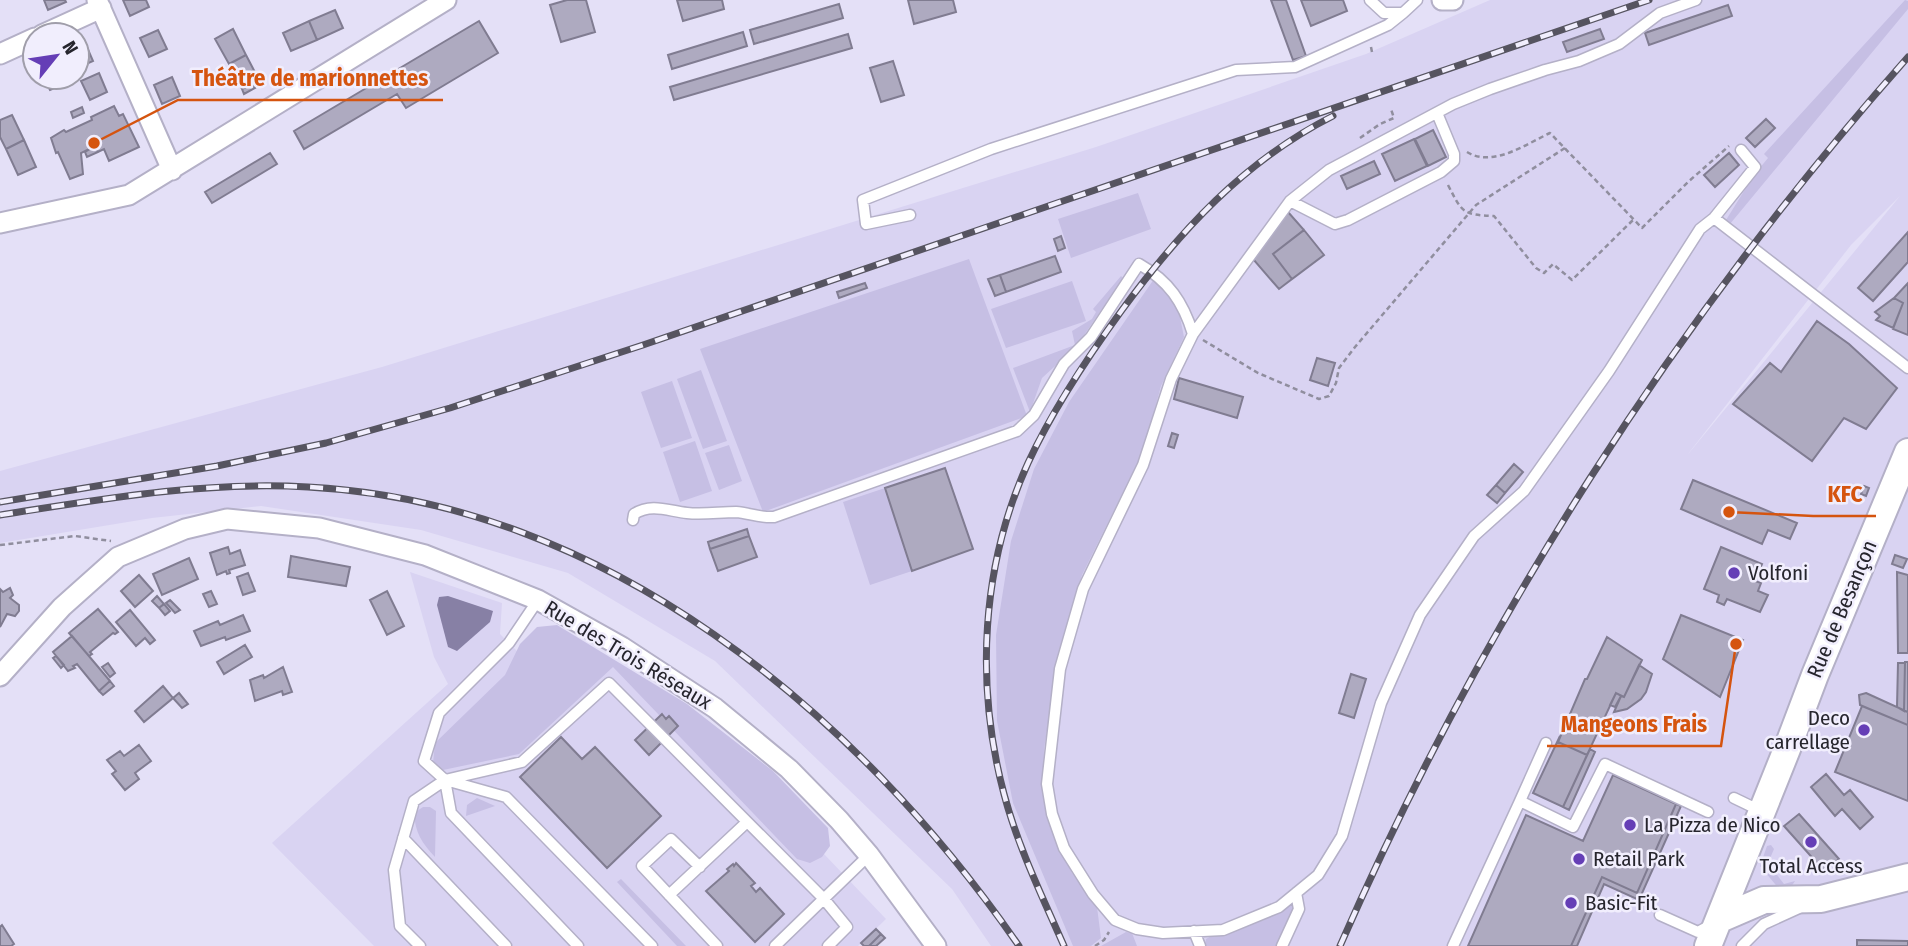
<svg xmlns="http://www.w3.org/2000/svg" width="1908" height="946" font-family="'Fira Sans Condensed',sans-serif">
  <rect width="100%" height="100%" fill="#e4e0f7"/>
  <path fill="#d9d3f2" fill-rule="evenodd" d="M1490 0H1908V946H991L952 889 715 661 568 573 421 530 261 506 152 518 0 543V471L382 367 1096 147 1366 54ZM1900 196 1689 453 1688 454 1851 245Z
    M410 572 502 603 500 634 520 654 560 630 697 721 886 919 858 946H374L272 843 448 684 434 657Z"/>
  <path fill="#c6bfe4" d="M1905 0 1908 1V9L1730 224 1726 220 1754 175 1768 158 1764 154Z
    M1138 193 1151 229 1071 258 1058 219Z
    M969 259 1027 416 763 512 700 349Z
    M1121 276 1123 278 1076 347 1042 378 1030 412 1013 368 1075 345 1072 331 1092 319 1096 312 1093 309Z
    M1154 279 1169 294 1179 312 1184 337 1161 386 1143 452 1082 575 1057 667 1044 749 1043 796 1050 821 1072 873 1097 907 1101 938 1091 946H1073L1013 803 997 721 996 635 1011 541 1034 469 1069 402Z
    M1072 281 1086 321 1006 348 991 309Z
    M701 370 727 441 703 449 677 379Z
    M672 381 692 438 661 448 641 392Z
    M695 441 712 491 680 502 663 452Z
    M729 445 742 481 719 490 705 453Z
    M885 488 912 571 870 585 843 502Z
    M557 625 687 704 773 771 828 828 830 846 822 857 810 863 797 859 613 667 519 754 443 770 433 763 435 743 505 675 520 644 537 627Z
    M477 798 495 806 466 816 467 805Z
    M423 807H430L436 811 435 857C422 843 415 833 414 813Z
    M1771 845 1774 849 1768 863 1784 884 1795 881 1791 887 1780 890 1760 866 1767 846Z
    M621 879 686 946H677L617 882Z
    M1292 903 1293 911 1278 946H1205L1206 939 1213 935 1264 920Z
    M1126 932 1132 933 1137 946H1101Z"/>
  <path fill="#8780a5" d="M448 596 493 611 490 622 457 651 448 647 437 605 439 597Z"/>
  <path fill="#aeaac0" stroke="#807c91" stroke-width="2" d="M44 0H65L66 2 48 10Z
    M123 0H146L149 7 130 16Z
    M586 0 595 32 561 42 550 5 567 0Z
    M677 0H722L724 9 683 21Z
    M908 0H953L956 12 914 24Z
    M1271 0H1286L1306 56 1293 60Z
    M1301 0H1343L1347 11 1311 26Z
    M839 4 843 18 754 44 750 30Z
    M1728 5 1732 16 1649 45 1645 33Z
    M335 10 343 28 317 40 309 21Z
    M309 21 317 40 291 51 283 33Z
    M479 21 498 53 406 108 397 94 304 149 294 131Z
    M233 29 246 55 229 64 215 39Z
    M1600 29 1604 39 1567 52 1563 42Z
    M158 30 167 49 149 57 140 38Z
    M743 32 747 46 672 69 668 55Z
    M848 34 852 48 674 100 670 87Z
    M83 38 93 61 84 65 82 62 77 64V41Z
    M246 55 259 80 242 89 229 64Z
    M893 61 904 95 881 102 870 68Z
    M99 73 107 92 90 100 81 81Z
    M52 77H64L66 80 49 88 46 80Z
    M172 77 180 96 162 104 154 85Z
    M66 80 67 83 50 90 49 88Z
    M252 84 255 88 244 94 242 89Z
    M114 106 119 116 123 114 139 147 109 161 104 149 98 152 95 146 81 153 83 174 70 179 58 152 56 153 51 138 64 130 66 132 92 120 91 117Z
    M82 107 84 113 73 118 71 112Z
    M12 115 24 140 6 149 0 137V120Z
    M1766 119 1775 128 1755 147 1746 138Z
    M1433 130 1446 157 1428 166 1415 139Z
    M1414 139 1427 166 1395 181 1382 154Z
    M24 140 36 167 18 175 6 149Z
    M95 146 98 152 87 157 85 152Z
    M270 153 277 164 212 203 205 192Z
    M1729 153 1739 165 1715 187 1704 175Z
    M1374 161 1380 174 1347 189 1341 176Z
    M1288 212 1304 230 1273 254 1292 279 1279 289 1253 259Z
    M1304 230 1324 255 1292 279 1273 254Z
    M1908 232V262L1873 301 1858 288Z
    M1061 236 1065 248 1058 251 1054 239Z
    M1055 256 1061 272 1006 292 1000 275Z
    M1000 275 1006 292 995 296 988 279Z
    M865 283 867 288 839 298 837 292Z
    M1908 283V335L1893 329 1903 303 1894 298Z
    M1894 298 1903 303 1893 328 1876 320 1880 316 1875 312Z
    M1817 321 1849 344 1897 388 1866 429 1844 418 1812 461 1733 404 1770 363 1781 372Z
    M1317 358 1335 363 1328 386 1310 380Z
    M1179 378 1243 397 1237 418 1174 399Z
    M1172 433 1178 435 1174 448 1168 446Z
    M1514 464 1523 472 1505 493 1496 485Z
    M945 468 973 549 912 571 885 488Z
    M1693 480 1797 523 1790 539 1768 530 1762 544 1681 509Z
    M1496 485 1505 493 1497 503 1487 495Z
    M1864 486 1869 488 1866 496 1861 494Z
    M747 529 749 536 710 549 708 542Z
    M749 536 757 557 718 571 710 549Z
    M228 547 230 554 240 550 245 565 229 570 230 573 227 574 226 571 217 575 210 553Z
    M1721 547 1762 564 1755 581 1761 583 1758 591 1768 595 1760 612 1727 599 1724 605 1717 602 1719 595 1704 589Z
    M1895 555 1907 559 1903 568 1892 564Z
    M291 556 350 567 346 586 288 577Z
    M189 558 198 579 162 595 153 574Z
    M1897 572 1908 575V653H1898Z
    M248 573 255 591 243 595 237 577Z
    M139 575 153 591 135 607 121 591Z
    M10 588 13 595 10 598 19 605V611L15 616 7 614 0 627V589L3 592Z
    M211 591 217 604 209 607 203 594Z
    M387 591 404 626 387 635 370 600Z
    M157 596 164 604 159 608 152 601Z
    M170 600 180 610 175 613 166 603Z
    M164 604 170 611 165 615 159 608Z
    M98 609 118 632 115 634 113 633 90 652 92 654 89 656 69 633Z
    M130 610 155 640 150 644 145 638 136 646 116 622Z
    M243 615 250 631 226 640 225 637 201 646 194 631 218 621 220 625Z
    M1681 615 1743 640 1720 697 1663 659Z
    M72 636 110 681 99 691 77 664 73 666 75 668 68 671 53 652Z
    M1607 637 1642 660 1624 697 1616 693 1587 755 1558 742 1585 679H1587Z
    M245 645 252 657 224 674 217 662Z
    M56 656 64 665 61 668 53 658Z
    M1905 662H1908V712L1904 711Z
    M108 663 115 673 110 677 102 667Z
    M1898 663H1905L1904 711 1897 707Z
    M1639 665 1652 674 1646 692 1641 699 1627 709 1614 712 1621 696 1624 697Z
    M283 667 292 692 283 695 282 691 255 701 250 680 263 675 264 678Z
    M1351 674 1366 679 1354 718 1339 713Z
    M110 681 114 686 103 695 99 691Z
    M163 686 173 698 144 722 135 711Z
    M179 693 188 704 182 708 173 698Z
    M1616 693 1621 696 1615 707 1610 705Z
    M1866 693 1908 712V725L1860 705 1859 695Z
    M1862 706 1908 725V801L1835 772Z
    M662 714 666 719 669 716 678 726 649 755 635 740Z
    M1560 736 1558 742 1587 755 1563 807 1533 793Z
    M561 737 582 759 595 747 661 816 607 868 520 777Z
    M139 745 151 761 135 773 139 779 125 790 112 774 116 771 107 760 120 751 124 756Z
    M1590 749 1595 752 1569 810 1563 807Z
    M1826 774 1844 795 1850 790 1873 817 1860 829 1842 809 1835 816 1811 787Z
    M1613 775 1676 804 1637 893 1602 877 1571 946H1468L1526 815 1583 841Z
    M1676 804 1681 806 1639 900 1604 884 1577 946H1571L1602 877 1637 893Z
    M1799 814 1839 859 1824 871 1784 826Z
    M736 863 755 883 751 886 756 892 760 888 784 914 755 942 706 891 729 871 727 869 733 864 734 866Z
    M2 925 14 944 11 946H0V927Z
    M876 929 881 934 869 946H864L861 943Z
    M881 934 885 938 876 946H869Z
    M1857 940 1908 941V946H1857Z"/>
  <g fill="none" stroke-linecap="round" stroke-linejoin="round">
    <g stroke="#b4b0c7" stroke-width="13">
      <path id="service" d="M1370 0 1384 13H1403L1417 0
        M1696 0 1660 13 1619 44 1579 61 1545 70 1490 89 1453 104 1329 170 1290 201 1193 334 1171 379 1143 465 1083 589 1060 669 1047 784 1052 814 1064 848 1093 894 1115 920 1137 929 1163 933 1223 930 1279 907 1318 875 1342 836 1381 703 1420 615 1474 536 1524 491 1609 371 1700 229 1714 218 1908 368
        M1290 201 1335 224 1348 220 1441 172 1454 161V154L1437 113
        M910 215 866 224 863 200 991 149 1236 70 1295 67 1388 25 1403 13
        M1714 218 1755 167 1741 150
        M633 520 634 514C652 503 668 511 687 513 703 515 720 512 736 512 749 513 759 518 774 517L1017 431 1034 415 1064 364 1091 337 1139 264C1169 281 1183 302 1193 334
        M538 600 509 643 439 713 424 761 445 780 451 813 578 946
        M1546 743 1520 801 1573 827 1605 764 1708 812
        M449 781 506 797 652 946
        M1734 798 1761 811
        M403 838 506 946
        M700 867 671 839 642 866 717 946
        M669 895 747 822
        M1660 915 1698 932 1711 925
        M1194 931 1200 946
        M420 946 400 926 394 870 414 801 445 780 522 762 609 683 824 899 847 927 828 946
        M775 946 869 855
        M1282 946 1299 909 1296 893
        M1453 946 1520 801
        M1742 946 1764 924 1799 908"/>
    </g>
    <g stroke="#b4b0c7" stroke-width="23">
      <path id="minor" d="M97 0 172 170
        M1442 0H1453
        M42 35 101 8
        M0 54 35 38
        M0 223 129 195 446 0
        M0 676 62 607 118 557 185 529 227 519 319 528 425 555 538 600 622 647 715 708 789 769 839 820 869 855 936 946"/>
    </g>
    <g stroke="#b4b0c7" stroke-width="30">
      <path id="secondary" d="M1720 919 1764 900 1821 899 1908 877
        M1708 946 1787 749 1815 675 1908 452"/>
    </g>
    <path stroke="#908e9e" stroke-width="2.5" stroke-dasharray="5 3.5" stroke-linecap="butt" d="M1371 47 1372 52
      M1360 138 1380 124 1394 118 1391 109
      M1467 152C1493 168 1526 144 1550 133L1642 228 1688 182 1729 146
      M1448 185C1462 212 1462 215 1494 216L1536 268 1544 273 1553 264 1572 280 1633 220
      M1203 340 1258 373 1319 399 1329 396 1336 383 1339 368 1355 347 1476 205 1565 148
      M0 545 75 536 111 541
      M1095 946 1104 940 1109 932"/>
    <use href="#service" stroke="#fff" stroke-width="10"/>
    <use href="#minor" stroke="#fff" stroke-width="19"/>
    <use href="#secondary" stroke="#fff" stroke-width="26"/>
    <g stroke="#565460" stroke-width="7">
      <path id="rail" d="M0 502 217 466 326 443 450 408 643 345 1649 0
        M0 515C102 499 204 481 308 487 604 502 857 712 1019 946
        M1064 946C1042 896 1018 847 1004 794 975 685 981 566 1028 463 1053 409 1087 358 1122 310 1180 231 1244 161 1333 116
        M1340 946C1482 622 1674 321 1908 57"/>
    </g>
    <use href="#rail" stroke="#f1eefd" stroke-width="4.5" stroke-dasharray="13" stroke-linecap="butt"/>
  </g>
  <g fill="#653eb6" stroke="#f1eefd" stroke-width="2.5">
    <circle cx="1734" cy="573" r="7"/>
    <circle cx="1864" cy="730" r="7"/>
    <circle cx="1630" cy="825" r="7"/>
    <circle cx="1811" cy="842" r="7"/>
    <circle cx="1579" cy="859" r="7"/>
    <circle cx="1571" cy="903" r="7"/>
  </g>
  <g text-anchor="middle" stroke-width="5" stroke-linejoin="round" paint-order="stroke">
    <g font-size="21" fill="#26252d" stroke="#f1eefd" text-anchor="start">
      <text x="1748" y="580">Volfoni</text>
      <text x="1850" y="725" text-anchor="end">Deco<tspan x="1850" dy="24">carrellage</tspan></text>
      <text x="1644" y="832">La Pizza de Nico</text>
      <text x="1593" y="866">Retail Park</text>
      <text x="1811" y="873" text-anchor="middle">Total Access</text>
      <text x="1585" y="910">Basic-Fit</text>
    </g>
    <g font-size="21" fill="#26252d" stroke="#f1eefd">
      <text transform="translate(1842 609) rotate(-67)" y="7">Rue de Besançon</text>
      <text transform="translate(628 655) rotate(31)" y="7">Rue des Trois Réseaux</text>
    </g>
  </g>
  <path fill="none" stroke="#d5540f" stroke-width="2.5" d="M94 143L178 100H443M1729 512L1813 516H1876M1736 644L1721 746H1547"/>
  <g fill="#d5540f" stroke="#f1eefd" stroke-width="2.5">
    <circle cx="94" cy="143" r="7"/>
    <circle cx="1729" cy="512" r="7"/>
    <circle cx="1736" cy="644" r="7"/>
  </g>
  <g font-size="23" text-anchor="middle" font-weight="bold" fill="#d5540f" stroke="#f1eefd" stroke-width="5" stroke-linejoin="round" paint-order="stroke">
    <text x="310" y="86">Théâtre de marionnettes</text>
    <text x="1845" y="502">KFC</text>
    <text x="1634" y="732">Mangeons Frais</text>
  </g>
  <g transform="translate(56 56) rotate(60)"><circle r="33" fill="#f1eefd" stroke="#a09eaa" stroke-width="2"/>
  <path d="M0-5L12 26L0 18L-12 26Z" fill="#653eb6"/>
  <text y="-10" font-size="19" font-weight="bold" text-anchor="middle" fill="#26252d">N</text>
  </g>
</svg>
